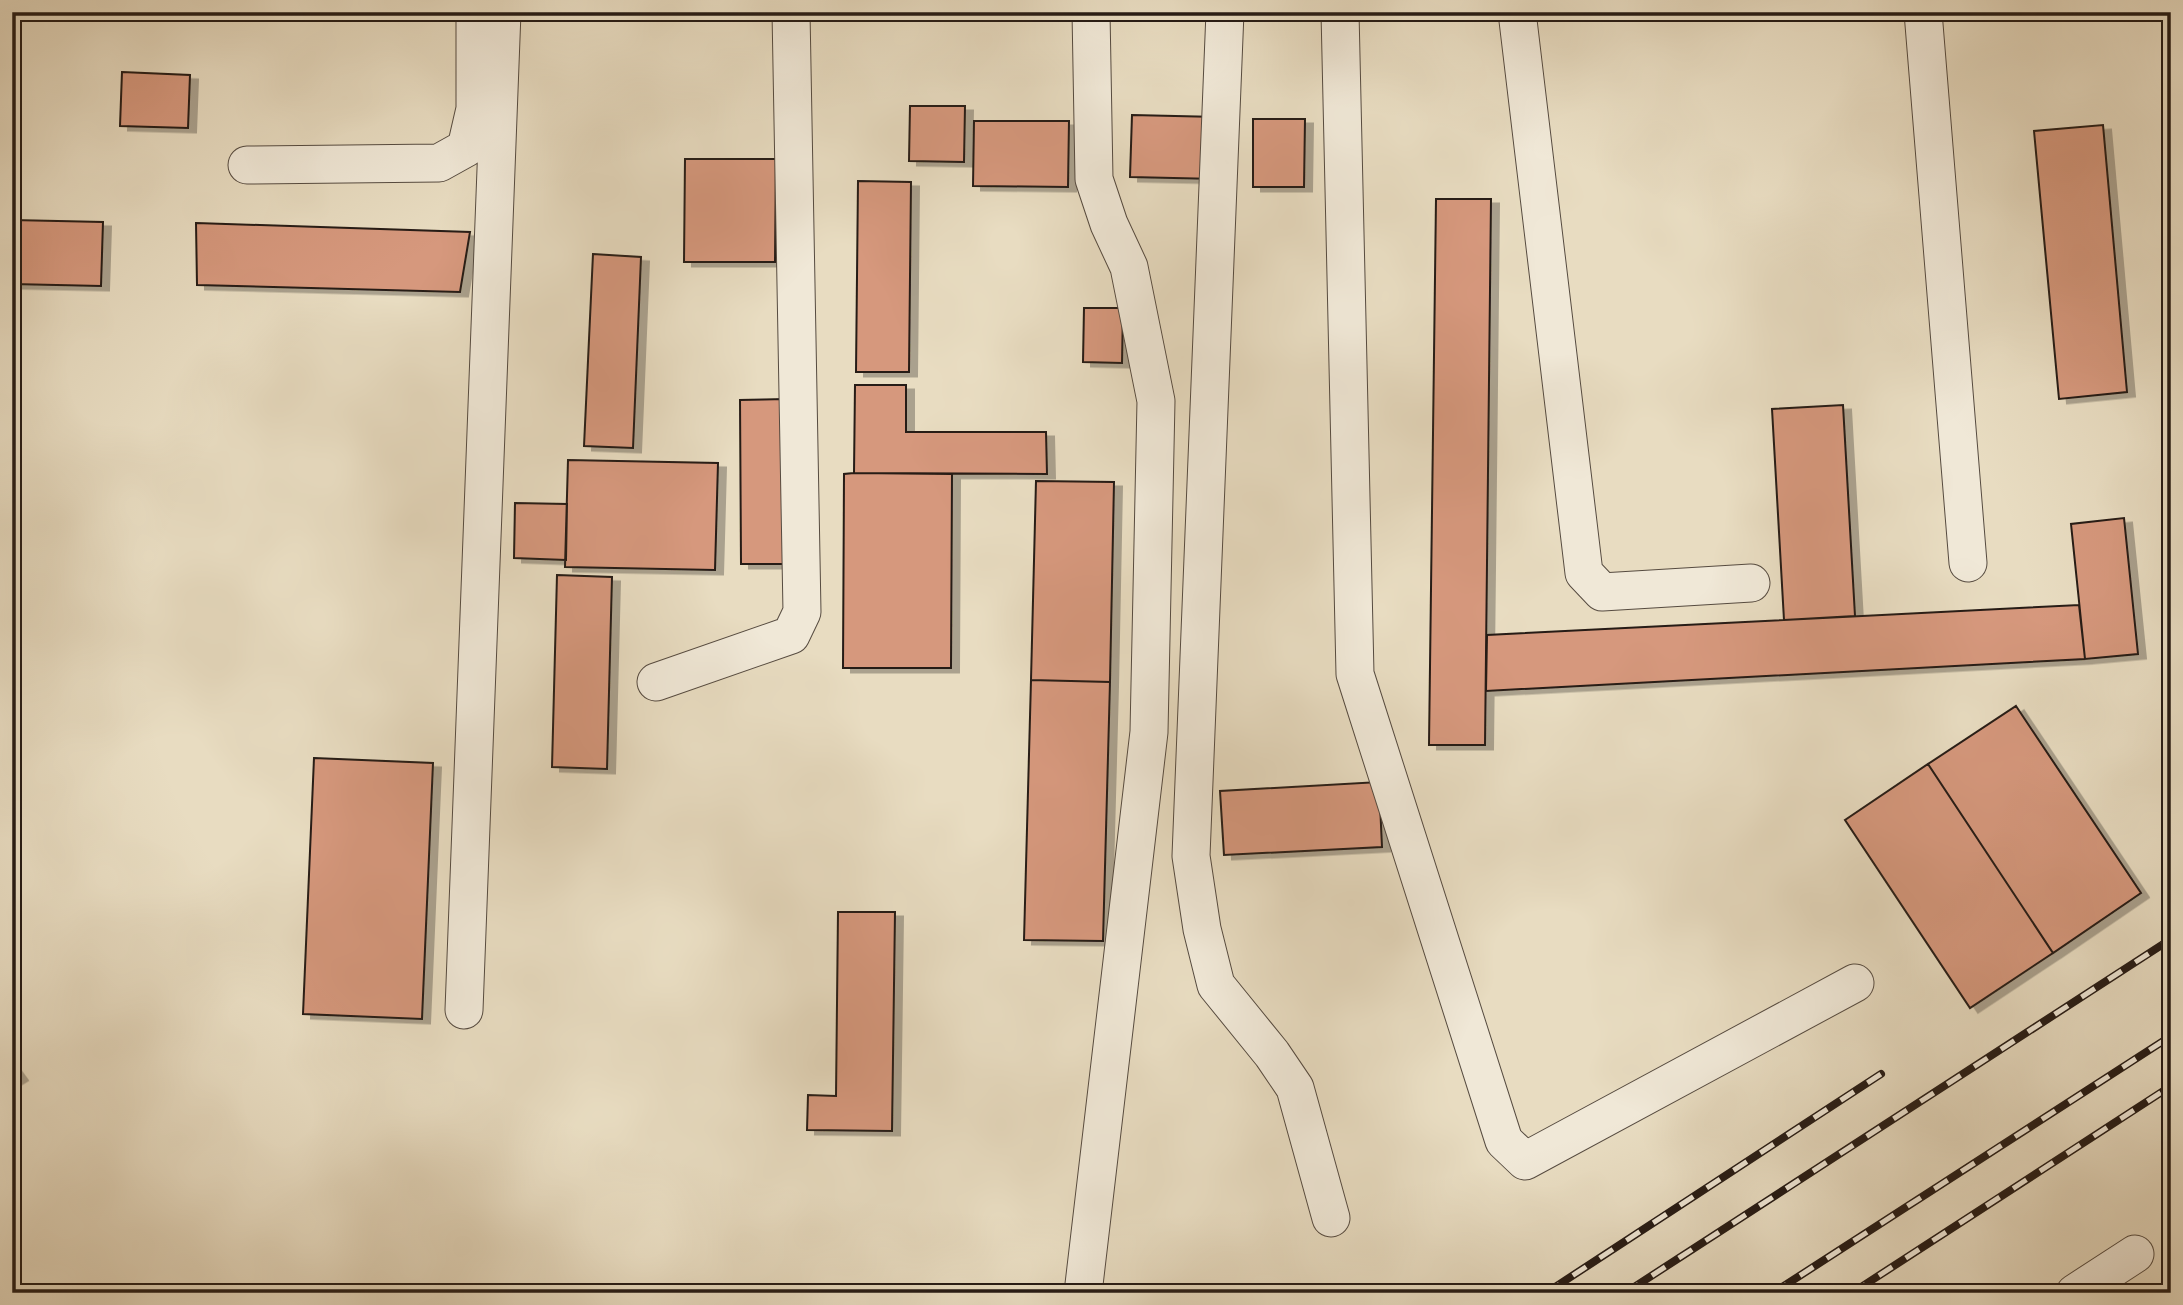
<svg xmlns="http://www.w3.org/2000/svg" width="2183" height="1305" font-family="'Libre Bodoni',serif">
  <defs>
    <filter id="shadow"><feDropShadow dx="8" dy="4.5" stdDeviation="0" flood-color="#0004"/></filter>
  </defs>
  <rect width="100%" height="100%" fill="#e8dcc1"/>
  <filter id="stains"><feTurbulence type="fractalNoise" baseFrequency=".00286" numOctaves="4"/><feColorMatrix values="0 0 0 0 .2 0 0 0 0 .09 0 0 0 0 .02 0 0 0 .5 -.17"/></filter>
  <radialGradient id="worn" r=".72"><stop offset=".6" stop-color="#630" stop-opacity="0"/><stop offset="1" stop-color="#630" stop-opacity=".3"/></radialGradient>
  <path fill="#d6987d" stroke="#261b15" stroke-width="2" filter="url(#shadow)" d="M122 72 190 75 188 128 120 126Z
    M910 106H965L964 162 909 161Z
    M1132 115 1218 117 1217 179 1130 177Z
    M1253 119H1305L1304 187H1253Z
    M974 121H1069L1068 187 973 186Z
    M2103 125 2127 392 2059 399 2034 131Z
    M2165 134H2171V299H2164Z
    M685 159H776L775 262H684Z
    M858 181 911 182 909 372H856Z
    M1436 199H1491L1485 745H1429Z
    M12 220 103 222 101 286 12 284Z
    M196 223 470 232 460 292 197 285Z
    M593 254 641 257 633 448 584 446Z
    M1084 308H1123L1122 363 1083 362Z
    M855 385H906V432H1046L1047 474 854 473Z
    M785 399V564H741L740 400Z
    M1843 405 1855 616 1784 620 1772 409Z
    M568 460 718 463 715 570 565 567Z
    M854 473 952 474 951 668H843L844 474Z
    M1036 481 1114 482 1110 682 1031 680Z
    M515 503 567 504 566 560 514 558Z
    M2124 518 2138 654 2085 659 2071 524Z
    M557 575 612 577 607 769 552 767Z
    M2079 605 2085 659 1486 691 1487 635Z
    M1031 680 1110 682 1103 941 1024 940Z
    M2016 706 2141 893 2053 953 1928 764Z
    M314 758 433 763 422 1019 303 1014Z
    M1928 764 2053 953 1970 1008 1845 820Z
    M1379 782 1382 847 1224 855 1220 791Z
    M838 912H895L892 1131 807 1130 808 1095 836 1096Z
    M12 1065 20 1076 12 1081Z"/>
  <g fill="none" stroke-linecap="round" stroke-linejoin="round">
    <g stroke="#564b40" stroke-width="39">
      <path id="minor" d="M1225 12 1191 856 1202 929 1216 985 1272 1054 1295 1088 1331 1218
        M1340 12 1355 674 1504 1141 1525 1161 1855 983
        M1517 12 1584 573 1602 592 1751 583
        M1923 12 1968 563
        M247 165 439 163 466 148 475 109V12
        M656 682 791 635 802 612 791 12
        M464 1010 502 12
        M1083 1293 1149 732 1156 401 1129 267 1109 224 1094 179 1091 12
        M2075 1293 2135 1254"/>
    </g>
    <use href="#minor" stroke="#f0e8d7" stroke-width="37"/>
    <g stroke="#261b15" stroke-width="8">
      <path id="rail" d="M1546 1293 1881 1074
        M1625 1293 2171 939
        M1773 1293 2171 1036
        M1852 1293 2171 1086"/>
    </g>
    <use href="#rail" stroke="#f0e8d7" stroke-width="5" stroke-dasharray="16" stroke-linecap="butt"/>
  </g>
  <rect width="2183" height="1305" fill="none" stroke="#e8dcc1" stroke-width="42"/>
  <rect x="14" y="14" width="2155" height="1277" fill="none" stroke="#261b15" stroke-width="3.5"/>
  <rect x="21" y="21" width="2141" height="1263" fill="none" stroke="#261b15" stroke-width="2"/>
  <rect width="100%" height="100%" filter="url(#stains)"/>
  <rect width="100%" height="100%" fill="url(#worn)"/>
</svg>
